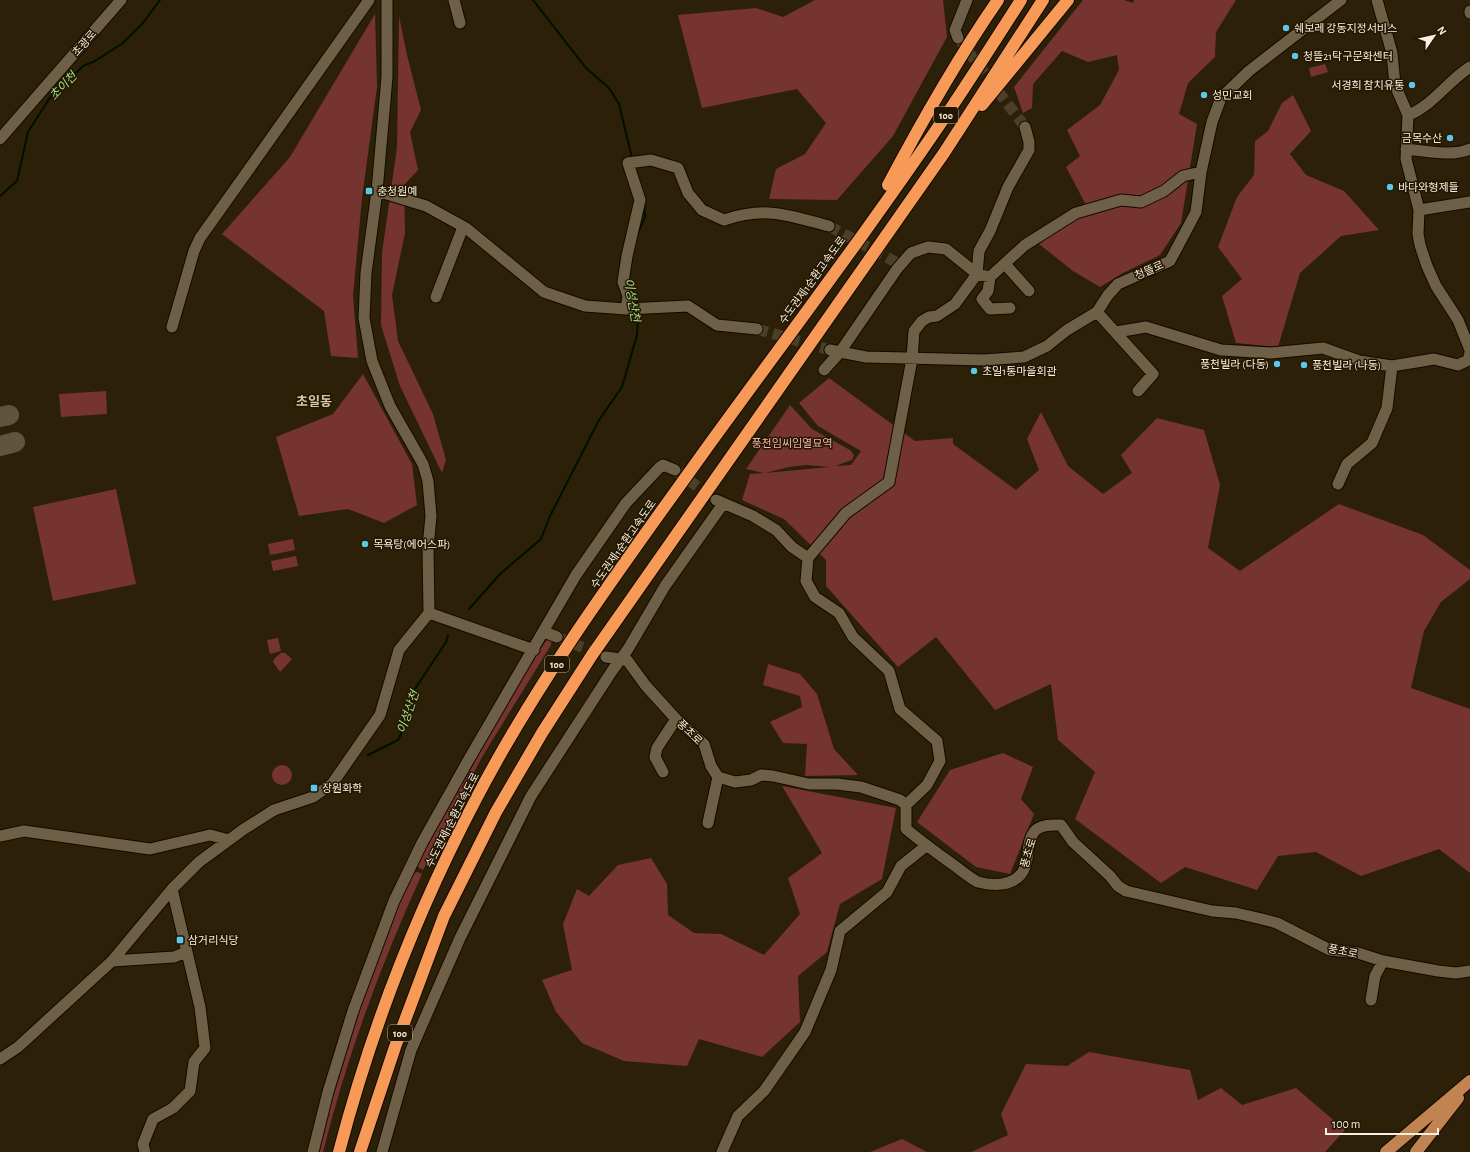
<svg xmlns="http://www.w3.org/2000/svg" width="1470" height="1152" font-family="'Alegreya Sans','Noto Sans KR',sans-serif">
  <rect width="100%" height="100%" fill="#2c2008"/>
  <path fill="#75342f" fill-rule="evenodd" d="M815 0H943L947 37 893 136 837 200 769 199 776 169 805 154 826 123 797 89 702 108 678 15 756 8 783 17Z
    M1083 0H1124L1133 3 1134 0H1236L1216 32 1215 57 1188 83 1179 114 1197 124 1181 223 1160 255 1123 273 1100 287 1073 271 1039 244 1080 215 1085 203 1066 167 1080 156 1067 130 1100 105 1119 70 1117 55 1088 62 1062 51 1033 84 1032 108 1023 113 1014 87Z
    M375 14 377 87 362 198 353 296 358 358 331 356 324 311 222 234 290 157Z
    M399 16 407 55 421 110 410 132 418 170 404 185 405 233 392 295 398 341 433 414 446 460 442 473 400 386 381 325 382 253 397 147Z
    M1325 64 1328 72 1311 77 1309 68Z
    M1293 95 1311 131 1290 154 1306 175 1344 191 1379 230 1341 236 1300 273 1278 347 1236 343 1222 296 1242 279 1218 247 1237 197 1254 175 1255 141 1268 131 1282 103Z
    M363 374 412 464 417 505 384 523 348 509 299 516 276 437 333 414Z
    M829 378 915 441 953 438V444L1016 490 1039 470 1027 439 1041 412 1068 466 1103 494 1132 473 1121 455 1157 418 1204 430 1220 485 1208 548 1240 571 1339 504 1423 535 1470 570V579L1441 602 1424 631 1411 688 1470 709V873L1439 849 1361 876 1316 852 1278 856 1257 890 1185 867 1161 883 1075 819 1095 772 1058 740 1051 684 995 710 936 637 898 667 826 586V560L784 519 742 500 750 474 764 473 746 469 790 405 812 429 850 450 854 455 852 460 835 466 851 465 861 451 818 426 799 403ZM806 465 830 467 765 473 789 467Z
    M106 391 107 414 61 417 59 394Z
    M116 489 136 584 53 601 33 507Z
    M293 539 295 550 270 555 268 544Z
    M296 556 298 566 273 571 271 561Z
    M278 638 281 651 270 654 267 640Z
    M552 638 551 645 482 757 423 870 418 867V861L530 664 546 641Z
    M281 653H285L292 659 280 672 273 662 275 658Z
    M768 664 800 674 817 694 834 749 858 775 805 776 807 744 783 743 770 722 802 707 800 696 763 685Z
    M1003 753 1033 767 1021 799 1034 814 1010 874 976 867 917 822 950 770Z
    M272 775a10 10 0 1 1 20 0a10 10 0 1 1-20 0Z
    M782 786 896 808 882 879 840 904 827 952 798 976 800 1022 762 1057 699 1039 687 1066 624 1061 582 1043 556 1012 542 980 572 970 563 924 577 889 589 896 618 865 651 858 667 884 668 915 694 933 721 934 764 955 800 914 788 878 822 853Z
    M418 872 422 874C381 964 347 1056 323 1152H317C341 1057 371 962 413 873Z
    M1089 1052 1190 1070 1198 1100 1221 1088 1242 1105 1296 1088 1345 1130 1325 1152H971L1008 1135 1001 1114 1026 1064 1067 1066Z
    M902 1139 927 1152H870Z"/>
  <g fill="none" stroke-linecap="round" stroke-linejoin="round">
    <path stroke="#000f00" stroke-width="2" d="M533 0 586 68 609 88 619 104 632 158
      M0 196 17 181 28 132 49 99 83 66 95 61 123 43 143 23 160 0
      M637 235 645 217 644 205
      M469 609 500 574 541 539 550 516 599 420 622 387 637 335 638 321 636 312
      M368 755 398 740 404 728 413 692 446 642 448 635"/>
    <path stroke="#5f543e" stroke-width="20" d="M0 417 9 415
      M0 446 15 442"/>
    <path stroke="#4a3f29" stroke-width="11" stroke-dasharray="11 5.5" stroke-linecap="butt" d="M958 38 1025 127
      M829 226 901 265
      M757 329 830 350
      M675 470 713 498
      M557 637 606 657"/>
    <g stroke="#140900" stroke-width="13">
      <path id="minor" d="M454 0 460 23
        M1377 0 1392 53 1395 85 1408 115 1406 159 1419 210 1418 234 1420 245 1427 266 1436 286 1458 320 1470 350
        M1470 11V13
        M958 38 955 30 967 0
        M1408 115C1431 107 1448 81 1470 67
        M0 139 121 0
        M1406 149C1426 151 1452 157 1470 149
        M377 191 426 206 466 228 544 292 585 306 626 309 688 306 717 325 757 329
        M1419 210 1470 202
        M1005 264 1029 291
        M990 277 988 291 982 299 990 309 1010 308
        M436 297 463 227
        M626 309 628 296 623 282 627 256 640 200 628 163 651 160 678 168 688 193 702 210 724 220C766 206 788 215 829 226
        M1097 312 1153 374 1138 391
        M172 327 194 251 200 238 369 0
        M1116 332 1146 327 1221 350 1271 353 1323 348 1359 361 1392 366 1434 359 1458 365 1468 360 1470 353
        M830 350 866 357 984 360 1024 357 1047 346 1067 330 1097 312 1108 295 1118 284 1170 261 1196 212 1201 172 1212 122 1221 98 1249 71 1341 0
        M824 370 840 352 897 269 911 253 928 247 946 249 977 274 990 277 1025 245 1076 213 1121 200 1141 202 1164 191 1183 176 1201 172
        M1338 484 1347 464 1372 443 1387 408 1392 366
        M716 500 753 516 776 530 792 547 808 558
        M429 613 534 650
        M544 632 557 637
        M606 657 627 660 646 686 676 719 704 744 711 766 718 777 735 782 751 780 761 775 773 776 809 784H837L861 787 900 800 906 805V829C922 842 938 854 955 866 962 871 970 878 978 882 985 884 994 885 1002 884 1039 878 1020 842 1037 829 1044 824 1053 825 1061 825L1073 842 1110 876 1118 886 1126 891 1212 911 1236 913 1262 919 1277 923 1330 950 1358 953 1383 961 1438 971 1456 973 1470 971
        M663 772 655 757 657 748 676 719
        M906 805 927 785 940 761 937 741 900 709 889 671 853 637 839 613 815 597 806 581 808 558 846 513 889 482 912 359 914 331 922 321 929 317 937 316 955 304 977 274 979 251 990 231 1008 187 1029 150V142L1025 127
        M708 823 718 777
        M0 836 24 831 150 849 210 835 229 840
        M112 961 174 957 186 952
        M1371 1000 1375 976 1383 961
        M0 1059 18 1047 112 961 172 889
        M145 1152 143 1144 153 1119 173 1108 190 1091 194 1062 205 1048 200 1007 172 889 199 862 244 829 274 810 313 797 332 784 380 715 399 650 429 613 428 547 431 516 428 481 423 464 390 406 372 361 364 318 366 273 377 191 387 77V0
        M313 1152 328 1092 353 1011 394 901 422 843 469 759 576 575 626 503 659 468 663 465 675 470
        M382 1152 411 1050 460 938 531 796 612 671 628 649 665 586 723 504
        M722 1152 738 1116 764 1091 805 1032 831 970 840 931 887 892 901 866 926 846"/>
    </g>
    <g stroke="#140900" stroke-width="14">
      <path id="major" d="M1386 1152 1470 1081
        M1416 1152 1458 1098"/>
    </g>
    <g stroke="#140900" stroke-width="14">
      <path id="highway" d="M982 105 1068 0
        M888 185C922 121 957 59 998 0
        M339 1152C371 1030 417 911 476 799 540 676 625 562 706 449 788 336 873 224 951 108 975 72 998 36 1021 0
        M360 1152 395 1047 444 916 496 812 542 733 592 655 944 153 1043 0"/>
    </g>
    <use href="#minor" stroke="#6e6046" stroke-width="11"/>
    <use href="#major" stroke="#c08351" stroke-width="12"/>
    <use href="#highway" stroke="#f79a58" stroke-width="12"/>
  </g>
  <g fill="#5dc7e8" stroke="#231701" stroke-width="1.5">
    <circle cx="1286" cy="28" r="4"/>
    <circle cx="1295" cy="56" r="4"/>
    <circle cx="1412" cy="85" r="4"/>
    <circle cx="1204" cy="95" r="4"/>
    <circle cx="1450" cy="138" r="4"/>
    <circle cx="1390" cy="187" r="4"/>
    <rect x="365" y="187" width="8" height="8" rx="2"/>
    <circle cx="1277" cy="364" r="4"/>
    <circle cx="1304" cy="365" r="4"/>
    <circle cx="974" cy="371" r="4"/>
    <circle cx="365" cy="544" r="4"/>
    <rect x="310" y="784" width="8" height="8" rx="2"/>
    <rect x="176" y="936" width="8" height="8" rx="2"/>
  </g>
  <g text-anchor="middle" stroke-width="3" stroke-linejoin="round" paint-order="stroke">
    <g fill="#231701" stroke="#b7ae9e" stroke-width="1">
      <rect x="934" y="107" width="24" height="16" rx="3"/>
      <rect x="545" y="656" width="24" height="16" rx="3"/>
      <rect x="388" y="1025" width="24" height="16" rx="3"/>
    </g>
    <g font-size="10" font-weight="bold" fill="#f7efe1">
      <text x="946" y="119">100</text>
      <text x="557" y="668">100</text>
      <text x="400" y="1037">100</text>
    </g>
    <g font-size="11" fill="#f7efe1" stroke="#231701" text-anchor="start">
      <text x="1294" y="32">쉐보레 강동지정서비스</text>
      <text x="1303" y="60">청뜰21탁구문화센터</text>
      <text x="1404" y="89" text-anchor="end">서경희 참치유통</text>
      <text x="1212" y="99">성민교회</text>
      <text x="1442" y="142" text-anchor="end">금목수산</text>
      <text x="1398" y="191">바다와형제들</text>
      <text x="377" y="195">충청원예</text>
      <text x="1269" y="368" text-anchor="end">풍천빌라 (다동)</text>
      <text x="1312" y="369">풍천빌라 (나동)</text>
      <text x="982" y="375">초일1통마을회관</text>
      <text x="373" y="548">목욕탕(에어스파)</text>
      <text x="322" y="792">장원화학</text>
      <text x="188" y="944">삼거리식당</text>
    </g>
    <g font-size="11" fill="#f7efe1" stroke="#231701">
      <text transform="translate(84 43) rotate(-49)" y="4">초광로</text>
      <text transform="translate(1149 270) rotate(-24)" y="4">청뜰로</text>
      <text transform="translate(812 280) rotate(-54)" y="4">수도권제1순환고속도로</text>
      <text transform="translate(623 544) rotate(-55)" y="4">수도권제1순환고속도로</text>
      <text transform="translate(690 732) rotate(44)" y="4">풍초로</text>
      <text transform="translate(452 820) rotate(-63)" y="4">수도권제1순환고속도로</text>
      <text transform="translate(1028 853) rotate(-73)" y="4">풍초로</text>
      <text transform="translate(1343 951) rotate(12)" y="4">풍초로</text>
    </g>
    <g font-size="11" fill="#f6b2aa" stroke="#231701">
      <text x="792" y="447">풍천임씨임열묘역</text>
    </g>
    <g font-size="12" font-style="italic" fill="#a0e189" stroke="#231701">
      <text transform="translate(63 86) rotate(-46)" y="4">초이천</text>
      <text transform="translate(632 300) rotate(80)" y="4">이성산천</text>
      <text transform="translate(408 712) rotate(-71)" y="4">이성산천</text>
    </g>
    <g font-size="13" font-weight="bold" fill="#d7c7ab" stroke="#231701">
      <text x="314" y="406">초일동</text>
    </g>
  </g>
  <g transform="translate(1434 36) rotate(56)" stroke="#231701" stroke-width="3" paint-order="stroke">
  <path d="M0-3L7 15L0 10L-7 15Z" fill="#f7efe1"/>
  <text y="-6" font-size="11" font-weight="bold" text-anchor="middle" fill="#f7efe1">N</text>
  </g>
  <path d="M1326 1128v6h112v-6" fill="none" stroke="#f7efe1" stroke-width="2"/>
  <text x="1332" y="1128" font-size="12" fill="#f7efe1" stroke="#231701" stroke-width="3" paint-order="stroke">100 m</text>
</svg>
